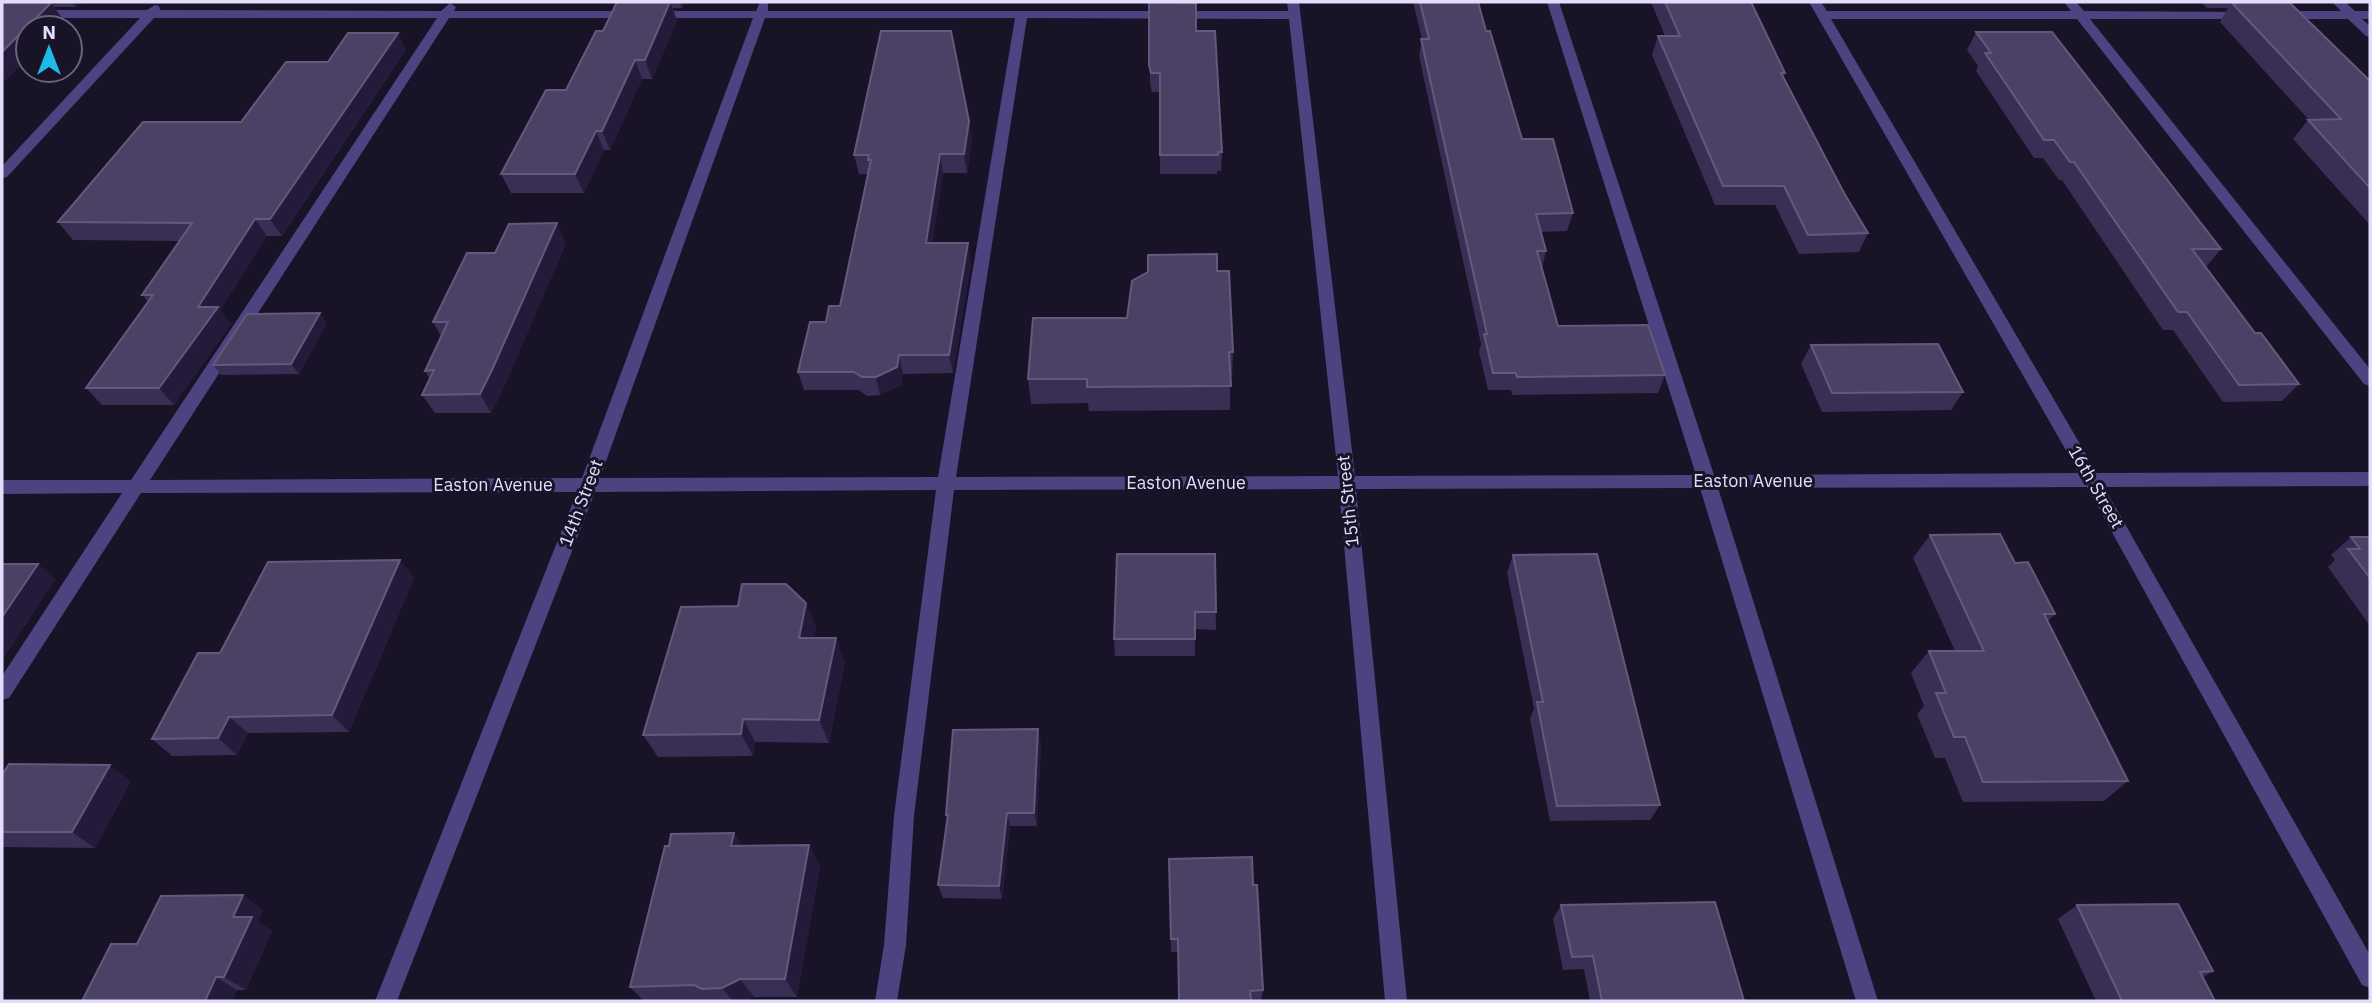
<svg xmlns="http://www.w3.org/2000/svg" width="2372" height="1003" font-family="'IBM Plex Sans',sans-serif">
  <rect width="100%" height="100%" fill="#181327"/>
  <g fill="none" stroke-linecap="round" stroke-linejoin="round">
    <path fill="#4c4380" fill-rule="evenodd" d="M760 2H768V11H1288L1287 2H1299L1355 476 1696 475 1547 2H1559L1714 475 2079 473 1809 2H1821L1827 11H2071L2064 2H2076L2084 11 2250 12V18L2246 19H2090L2370 369V386L2364 384 2077 19H1831L2097 473 2370 472V486L2104 487 2370 955V988L2362 985 2087 487 1718 488 1878 1001H1856L1700 488 1356 489 1407 1001H1385L1339 489 954 490 914 816 906 945 897 1001H875L884 945 894 816 936 490 595 492 397 1001H375L577 492 141 493 9 698 2 700V676L122 493 2 494V480H131L437 18H154L7 177 2 178V166L140 18H2V10H147L155 5 159 6 160 10 441 11 450 3 456 7 454 11H756ZM449 18H753L582 478 150 480ZM765 18H1015L938 477 600 478ZM1027 18 1289 19 1338 476 956 477Z
      M2332 2H2345L2355 11H2370V19H2362L2370 26V37L2366 36 2348 19H2281L2275 15 2281 11H2341Z"/>
  </g>
  <path fill="#392e53" d="M15 2H82L76 7H54L64 21 28 28V57L2 83V3H16Z
    M617 2H685L682 8H673L677 21 652 79H642L610 150H604L584 193H511L501 174 566 90 603 31Z
    M1149 2H1196V31L1222 152 1221 171H1217V174H1160V92H1152L1150 84Z
    M1413 2H1478L1486 31 1522 139 1573 213 1567 231 1541 232 1546 251 1542 268 1558 326 1665 375 1658 393 1512 395 1511 390H1488L1479 352 1481 344 1419 56 1422 39Z
    M1651 2H1751L1785 73 1784 77 1844 193 1868 233 1859 252 1799 254 1775 205H1715L1652 55 1658 36H1665Z
    M2201 2H2269L2268 3 2370 81V225L2293 139 2308 120H2309L2220 22 2228 8H2207Z
    M1976 32 2221 249 2206 267 2255 333 2299 384 2282 401 2223 402 2173 330H2163L2062 180H2059L2043 158H2034L1976 71 1978 66 1967 50Z
    M406 50 282 236H267L220 310 231 324 174 405H102L86 388 148 302 142 295 179 241 73 240 58 222 241 122 328 62Z
    M972 139 967 173H943L932 243 971 262 953 373 903 374 901 385 880 395 867 396 859 390H804L798 372 826 322 840 306 868 174H859L854 155Z
    M566 243 503 389 491 413H435L422 395 430 379 425 371 441 336 433 322 495 253Z
    M1217 271 1233 352 1232 376H1230V410L1089 411 1088 403 1031 404 1028 379 1127 318Z
    M327 323 299 374 221 375 213 365Z
    M1811 345 1963 392 1951 410 1822 412 1801 364Z
    M1930 535 2015 563 2055 614 2048 621 2128 781 2104 801 1963 802 1945 758H1935L1917 714 1924 706 1911 673 1929 651H1955L1913 558Z
    M2351 537H2370V626L2328 567 2335 560 2331 555Z
    M1215 554 1216 630 1195 629V656H1115L1114 639Z
    M1513 555 1660 805 1650 820 1550 821 1530 719 1534 708 1507 573Z
    M400 560 414 578 349 732 248 733 237 755 172 756 152 739 220 653Z
    M806 603 816 628 813 638 845 662 829 743 755 742 753 756 658 757 643 735Z
    M1041 743 1037 826H1010L1002 899 943 898 938 885 947 819 946 815Z
    M2 775 131 781 95 848 2 847Z
    M734 833 742 846 809 845 820 866 797 997H754L745 1001H644L630 987 669 846Z
    M1169 859 1253 885 1263 990 1261 1001H1179L1178 952H1171Z
    M1561 905 1744 1001H1590L1584 969 1563 970 1553 919Z
    M2077 905 2213 971 2202 978 2215 1001H2096L2058 919Z
    M263 910 258 922 272 931 246 990H237L232 1001H82L137 944Z"/>
  <path fill="#241b3a" d="M72 2H82L76 7Z
    M670 2 677 21 652 79 645 60Z
    M680 2H685L682 8Z
    M51 3 64 21 56 28H28V57L2 83V52Z
    M398 33 406 50 282 236 270 219Z
    M635 60 642 79 610 150 602 131Z
    M969 121 972 139 967 173 964 154Z
    M596 131 604 150 584 193 575 174Z
    M940 154 943 173 930 262 926 243Z
    M255 219 267 236 220 310 231 324 174 405 159 388 198 307Z
    M557 223 566 243 503 389 491 413 480 394Z
    M968 243 971 262 953 373 949 355Z
    M320 313 327 323 299 374 291 364Z
    M899 355 903 374 901 385 880 395 876 377Z
    M400 560 414 578 349 732 332 715Z
    M38 564 56 579 2 661V617Z
    M806 603 816 628 809 662 799 638Z
    M836 638 845 662 829 743 819 720Z
    M229 717 248 733 237 755 218 738Z
    M743 719 755 742 753 756 741 734Z
    M1038 729 1041 743 1037 826 1034 813Z
    M110 765 131 781 95 848 72 832Z
    M1007 813 1010 826 1002 899 999 886Z
    M734 833 747 854 731 846Z
    M809 845 820 866 797 997 785 979Z
    M243 895 263 910 258 922 272 931 246 990 224 977 233 917Z
    M216 977 237 990 232 1001H205Z
    M740 979 754 997 745 1001H733L722 988Z"/>
  <path fill="#4b4165" stroke="#63597c" stroke-width="2" d="M617 2H670L645 60H635L602 131H596L575 174H501L546 90H566L596 31H603Z
    M1149 2 1196 3V31H1215L1222 152H1218V155H1160V73H1151L1149 65Z
    M1420 2H1478L1486 31H1490L1522 139H1553L1573 213 1536 214 1546 251H1537L1558 326 1648 325 1665 375 1517 377 1516 373H1493L1484 334H1487L1421 39H1429Z
    M1665 2H1751L1785 73H1781L1844 193 1868 233 1808 235 1784 186H1723L1658 36H1680Z
    M2 3H51L2 52Z
    M2232 3H2290L2370 81V188L2308 120 2341 119Z
    M881 31H951L969 121 964 154H940L926 243H968L949 355H899L897 367 876 377H862L854 372H798L810 322H826L829 306H840L871 160H868L869 155H854Z
    M1976 32H2052L2221 249H2192L2255 333H2261L2299 384 2239 385 2187 312H2178L2074 162H2070L2054 140H2044L1985 53H1991Z
    M348 33H398L270 219H255L198 307H218L159 388H86L153 295H142L192 223 58 222 143 122H241L286 62H328Z
    M557 223 492 370 480 394 422 395 434 370 425 371 448 322H433L467 253H495L509 224Z
    M1217 254V271H1229L1233 352H1229L1231 386 1087 387V379H1028L1033 318H1127L1132 281 1148 272V255Z
    M320 313 291 364 213 365 247 314Z
    M1938 344 1963 392 1832 393 1811 345Z
    M2000 534 2015 563 2028 562 2055 614H2044L2128 781 1983 782 1965 737H1954L1936 693H1946L1929 651H1984L1930 535Z
    M2351 537H2370V578L2348 549H2360Z
    M1117 554H1215L1216 612H1195V639H1114Z
    M1597 554 1660 805 1557 806 1537 702H1543L1513 555Z
    M400 560 332 715 229 717 218 738 152 739 198 653H220L268 562Z
    M2 564H38L2 617Z
    M742 584H786L806 603 799 638H836L819 720 743 719 741 734 643 735 681 607 738 606Z
    M1038 729 1034 813H1007L999 886 938 885 948 815H946L953 730Z
    M9 764 110 765 72 832H2V775Z
    M734 833 731 846 809 845 785 979H740L722 988 702 989 694 985 630 987 665 846H669L671 834Z
    M1252 857 1253 885H1257L1263 990 1250 991 1251 1001H1179L1178 939H1171L1169 859Z
    M243 895 233 917H252L224 977H216L205 1001H82L111 944H137L161 896Z
    M1715 902 1744 1001H1602L1593 956 1572 957 1561 905Z
    M2178 904 2213 971 2200 972 2215 1001H2122L2077 905Z"/>
  <g text-anchor="middle" stroke-width="6" stroke-linejoin="round" paint-order="stroke">
    <g font-size="18" fill="#e3dcfb" stroke="#181327">
      <text x="1753" y="487">Easton Avenue</text>
      <text x="1186" y="489">Easton Avenue</text>
      <text x="493" y="491">Easton Avenue</text>
      <text transform="translate(2096 487) rotate(60)" y="6">16th Street</text>
      <text transform="translate(1348 501) rotate(-96)" y="6">15th Street</text>
      <text transform="translate(581 503) rotate(-69)" y="6">14th Street</text>
    </g>
  </g>
  <rect width="2372" height="1003" fill="none" stroke="#e3dcfb" stroke-width="7"/>
  <g transform="translate(49 49)"><circle r="33" fill="#181327" stroke="#69637c" stroke-width="2"/>
  <path d="M0-5L12 26L0 18L-12 26Z" fill="#1dbce6"/>
  <text y="-10" font-size="19" font-weight="bold" text-anchor="middle" fill="#e3dcfb">N</text>
  </g>
</svg>
